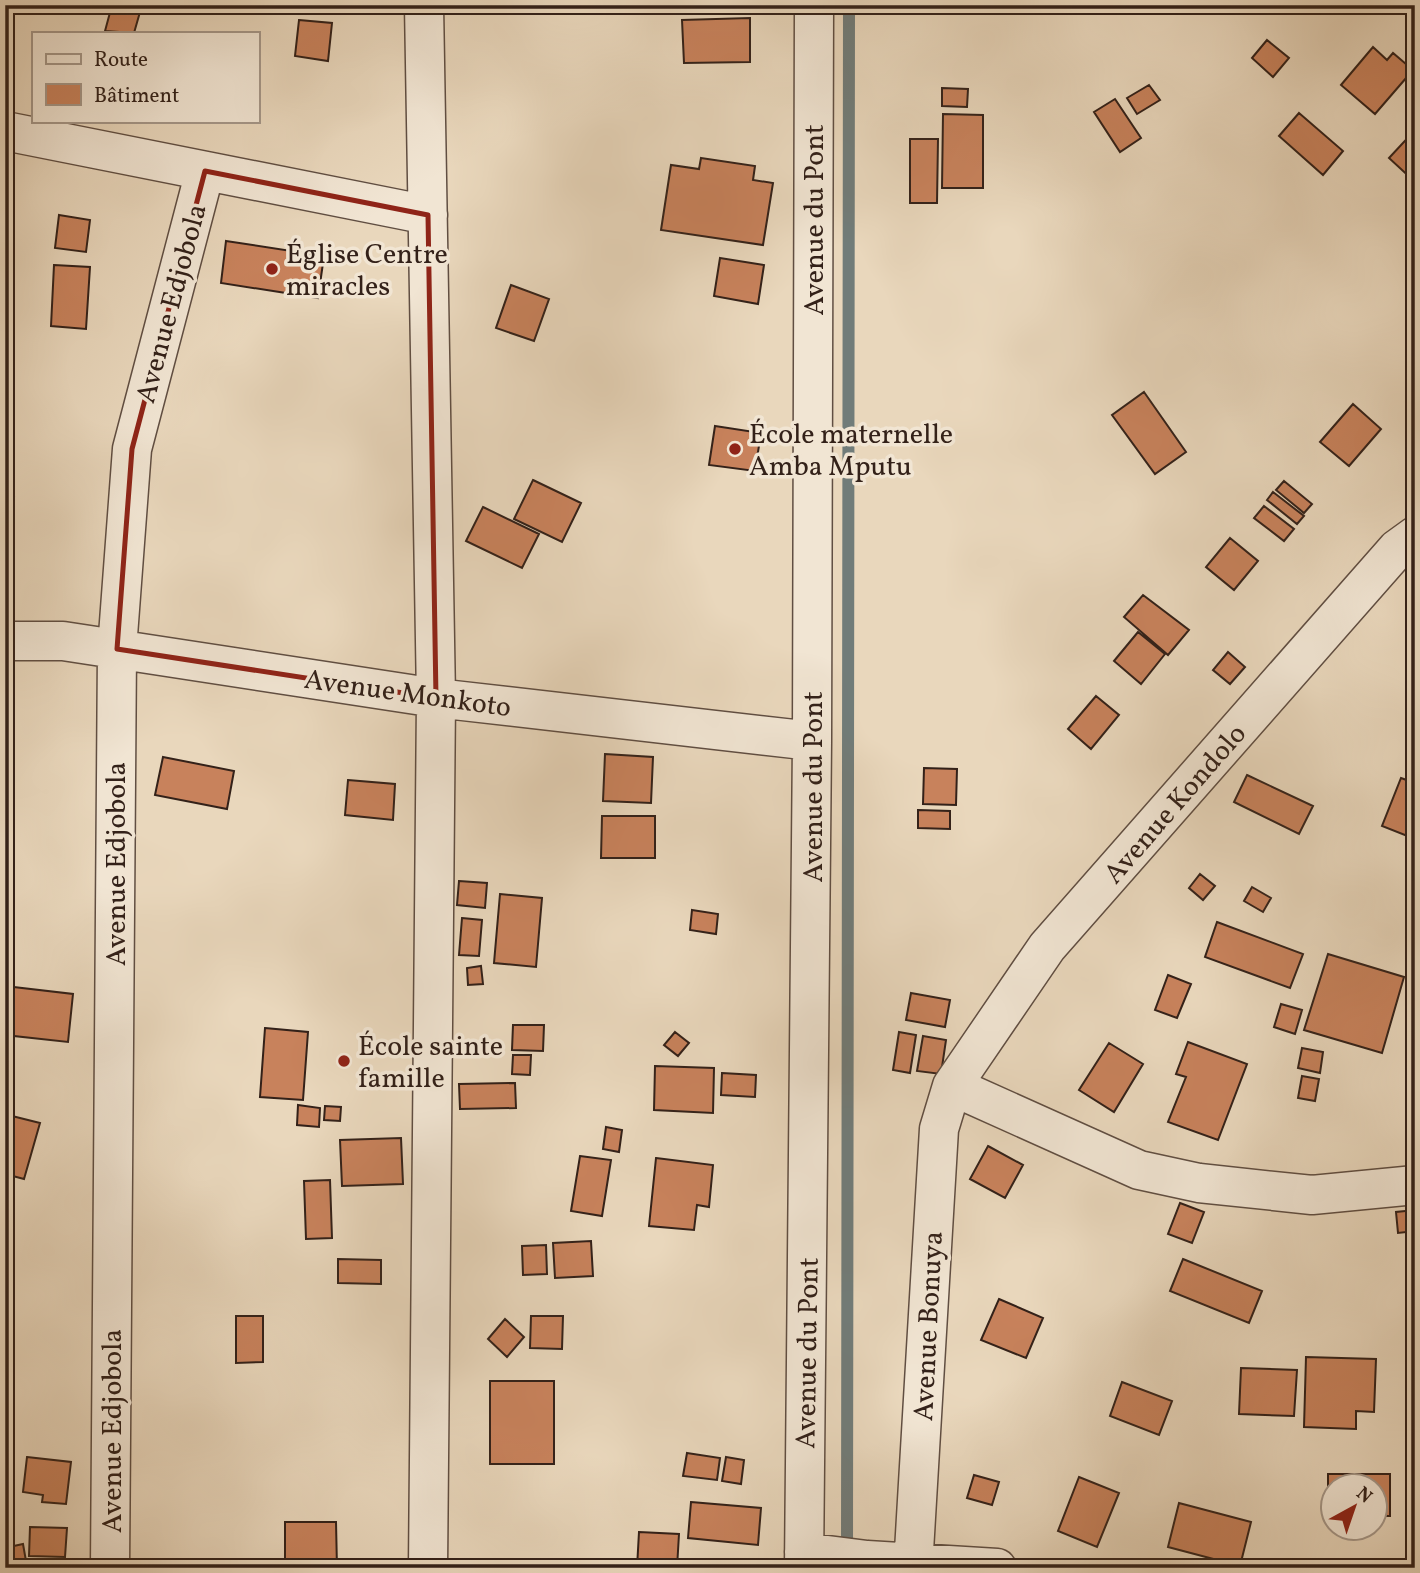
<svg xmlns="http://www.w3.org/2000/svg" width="1420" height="1573" font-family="Vollkorn,serif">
  <rect width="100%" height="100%" fill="#e9d7bc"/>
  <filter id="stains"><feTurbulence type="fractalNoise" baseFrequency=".00286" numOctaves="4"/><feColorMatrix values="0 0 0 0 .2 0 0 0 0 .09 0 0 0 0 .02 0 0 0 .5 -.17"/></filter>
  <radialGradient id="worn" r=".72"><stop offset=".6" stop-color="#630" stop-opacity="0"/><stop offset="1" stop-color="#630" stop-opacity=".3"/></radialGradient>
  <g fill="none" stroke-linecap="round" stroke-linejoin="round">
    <path stroke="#717c79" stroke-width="12" d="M847 1553 849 5"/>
  </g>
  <path fill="#c8825c" stroke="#332119" stroke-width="2" d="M112 5H142L134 33 105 31Z
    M750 18V62L684 63 682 20Z
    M299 20 332 23 328 61 295 56Z
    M1267 40 1289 58 1273 77 1252 58Z
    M1373 47 1387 60 1393 53 1413 70 1375 114 1341 85Z
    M1149 85 1160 100 1137 114 1127 98Z
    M942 88 968 89 967 107 942 106Z
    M1115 99 1141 138 1120 152 1094 112Z
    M1299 113 1343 151 1323 175 1279 136Z
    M943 114 983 115V188H942Z
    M1415 130V182L1389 158Z
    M910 139H938L937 203H910Z
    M701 158 755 166 753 180 773 183 763 245 661 230 671 165 699 169Z
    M59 215 90 220 86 252 55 248Z
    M226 241 324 256 318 298 221 283Z
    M720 258 764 265 758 304 714 296Z
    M54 265 90 267 86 329 51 326Z
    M511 285 549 299 534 341 496 328Z
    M1144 392 1186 452 1155 474 1112 415Z
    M1353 404 1381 429 1349 466 1320 442Z
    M715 426 761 433 755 471 709 465Z
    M533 480 581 503 562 542 514 519Z
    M1284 481 1312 504 1304 513 1276 490Z
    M1273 492 1304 516 1297 524 1267 500Z
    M5 496 14 497 12 519H5Z
    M1264 506 1294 529 1284 541 1254 518Z
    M483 507 539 534 522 568 466 541Z
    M1230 538 1258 561 1234 590 1206 567Z
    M1143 595 1189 630 1168 655 1124 617Z
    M1138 632 1165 654 1141 684 1114 661Z
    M1228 652 1245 667 1230 684 1213 670Z
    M1096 696 1119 715 1091 749 1068 729Z
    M605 754 653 757 651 803 603 801Z
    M163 757 234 771 227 809 155 795Z
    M924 768 957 769 956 805 923 804Z
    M1247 775 1313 806 1299 834 1234 802Z
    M1401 778 1415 783V839L1382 826Z
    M348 780 395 784 393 820 345 815Z
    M918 810 950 811V829L918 828Z
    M602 816H655V858H601Z
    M1200 874 1215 886 1203 900 1189 888Z
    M459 881 487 883 485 908 457 905Z
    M1252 887 1271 898 1263 912 1244 901Z
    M500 894 542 898 536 967 494 963Z
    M692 910 718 914 716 934 690 930Z
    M462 918 482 920 479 956 459 955Z
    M1217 922 1303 954 1290 988 1205 957Z
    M1328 954 1404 977 1382 1053 1304 1030Z
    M481 966 483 984 468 985 467 968Z
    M1168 975 1191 984 1177 1018 1155 1010Z
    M5 986 73 994 68 1042 5 1035Z
    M911 993 950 1000 945 1027 906 1020Z
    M1281 1004 1302 1010 1295 1034 1274 1027Z
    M513 1025H544L543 1051 512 1050Z
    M265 1028 308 1032 303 1100 260 1097Z
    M675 1032 689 1043 678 1056 664 1045Z
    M899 1032 916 1035 910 1073 893 1070Z
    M923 1036 946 1040 941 1074 917 1071Z
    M1188 1042 1247 1064 1218 1140 1168 1122 1186 1077 1176 1074Z
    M1109 1043 1143 1064 1114 1112 1079 1090Z
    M1302 1048 1323 1052 1320 1073 1298 1068Z
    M513 1055H531L530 1075 512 1074Z
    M655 1066 714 1068 713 1113 654 1110Z
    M722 1073 756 1075 755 1097 721 1095Z
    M1302 1076 1319 1079 1315 1101 1298 1098Z
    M515 1083 516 1108 460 1109 459 1084Z
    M298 1105 320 1108 319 1127 297 1125Z
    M325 1106 341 1107 340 1121 324 1120Z
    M12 1116 40 1123 24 1179 5 1174V1142Z
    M606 1127 622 1130 619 1152 603 1149Z
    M401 1138 403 1184 342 1186 340 1140Z
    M988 1146 1023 1165 1005 1198 970 1179Z
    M580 1156 611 1160 602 1216 571 1211Z
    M656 1158 713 1165 709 1207 697 1205 694 1230 649 1226Z
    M330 1180 332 1238 306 1239 304 1181Z
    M1180 1203 1204 1212 1192 1243 1168 1234Z
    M1415 1210V1231L1398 1233 1396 1212Z
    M591 1241 593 1276 555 1278 553 1243Z
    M546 1245 547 1274 523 1275 522 1246Z
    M338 1259 381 1260V1284L338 1283Z
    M1183 1259 1262 1291 1249 1323 1170 1291Z
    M999 1299 1043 1318 1026 1358 981 1340Z
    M236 1316H263V1362L236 1363Z
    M531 1316H563L562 1349 530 1348Z
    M505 1319 524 1337 507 1357 488 1339Z
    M1410 1351H1415V1391H1409Z
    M1306 1357 1376 1359 1374 1412 1356 1411V1429L1304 1427Z
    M1241 1368 1297 1370 1294 1416 1239 1414Z
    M490 1381H554V1464H490Z
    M1122 1382 1172 1401 1159 1435 1110 1416Z
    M687 1453 720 1458 717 1480 683 1476Z
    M27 1457 71 1462 66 1504 42 1502 43 1495 23 1492Z
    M726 1457 744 1460 741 1484 722 1481Z
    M1328 1474H1390V1516H1374V1486H1332V1516L1328 1515Z
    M974 1475 999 1482 992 1505 967 1498Z
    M1079 1477 1119 1493 1097 1547 1058 1531Z
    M691 1502 761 1508 758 1545 688 1538Z
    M1179 1503 1251 1522 1240 1566 1168 1547Z
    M285 1522H336L337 1568H285Z
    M30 1527 67 1528 65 1557 29 1556Z
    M639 1532 679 1534 677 1568H637Z
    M23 1544 26 1561 12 1564 9 1547Z"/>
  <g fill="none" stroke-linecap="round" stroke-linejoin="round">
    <g stroke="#604e42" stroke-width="41">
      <path id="minor" d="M424 5 436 698 428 1568
        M5 131 428 215
        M5 641H63L436 698 812 741
        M952 1086 1139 1170 1199 1183 1312 1195 1415 1185
        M804 1552 867 1560 997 1568
        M110 1568 117 649 132 449 205 171
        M804 1568 812 741 814 5
        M913 1568 939 1129 952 1086 1047 947 1397 549 1415 536"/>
    </g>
    <use href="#minor" stroke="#f1e5d3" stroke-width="38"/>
  </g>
  <path fill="none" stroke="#8f2418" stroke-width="5" stroke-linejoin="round" d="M205 171 428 215 436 698 117 649 132 449Z"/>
  <g fill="#8f2418" stroke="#f1e5d3" stroke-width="2.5">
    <circle cx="272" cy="269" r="7"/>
    <circle cx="735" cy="449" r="7"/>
    <circle cx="344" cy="1061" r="7"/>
  </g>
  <g text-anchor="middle" stroke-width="7" stroke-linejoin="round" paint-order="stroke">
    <g font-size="28" fill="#332119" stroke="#f1e5d3">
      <text transform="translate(813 220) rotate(-90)" y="10">Avenue du Pont</text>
      <text transform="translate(170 303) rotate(-75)" y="10">Avenue Edjobola</text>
      <text transform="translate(408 692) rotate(8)" y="10">Avenue Monkoto</text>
      <text transform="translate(812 787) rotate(-90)" y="10">Avenue du Pont</text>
      <text transform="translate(1174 803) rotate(-49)" y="10">Avenue Kondolo</text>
      <text transform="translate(115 864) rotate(-90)" y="10">Avenue Edjobola</text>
      <text transform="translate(927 1326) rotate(-87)" y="10">Avenue Bonuya</text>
      <text transform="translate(806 1353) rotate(-89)" y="10">Avenue du Pont</text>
      <text transform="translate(111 1431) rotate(-90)" y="10">Avenue Edjobola</text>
    </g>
    <g font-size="28" fill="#332119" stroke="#f1e5d3" text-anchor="start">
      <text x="286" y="263">Église Centre<tspan x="286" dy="32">miracles</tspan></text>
      <text x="749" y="443">École maternelle<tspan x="749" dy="32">Amba Mputu</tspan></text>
      <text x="358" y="1055">École sainte<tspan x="358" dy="32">famille</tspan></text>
    </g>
  </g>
  <rect width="1420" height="1573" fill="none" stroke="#e9d7bc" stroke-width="28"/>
  <rect x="7" y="7" width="1406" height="1559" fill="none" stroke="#332119" stroke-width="3.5"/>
  <rect x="14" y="14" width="1392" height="1545" fill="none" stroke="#332119" stroke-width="2"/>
  <rect x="32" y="32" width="228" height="91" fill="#f1e5d3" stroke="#a59789" stroke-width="2"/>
  <rect x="46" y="54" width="35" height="10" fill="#f1e5d3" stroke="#a59789" stroke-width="2"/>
  <text x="94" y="66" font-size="21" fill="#332119">Route</text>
  <rect x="46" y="84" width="35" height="21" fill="#c8825c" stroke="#a59789" stroke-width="2"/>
  <text x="94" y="102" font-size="21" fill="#332119">Bâtiment</text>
  <g transform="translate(1354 1507) rotate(40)"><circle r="33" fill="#f1e5d3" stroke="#a59789" stroke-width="2"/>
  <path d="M0-5L12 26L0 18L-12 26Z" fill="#8f2418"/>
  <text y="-10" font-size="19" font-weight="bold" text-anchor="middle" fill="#332119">N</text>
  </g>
  <rect width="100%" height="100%" filter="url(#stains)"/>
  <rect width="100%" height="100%" fill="url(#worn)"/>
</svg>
